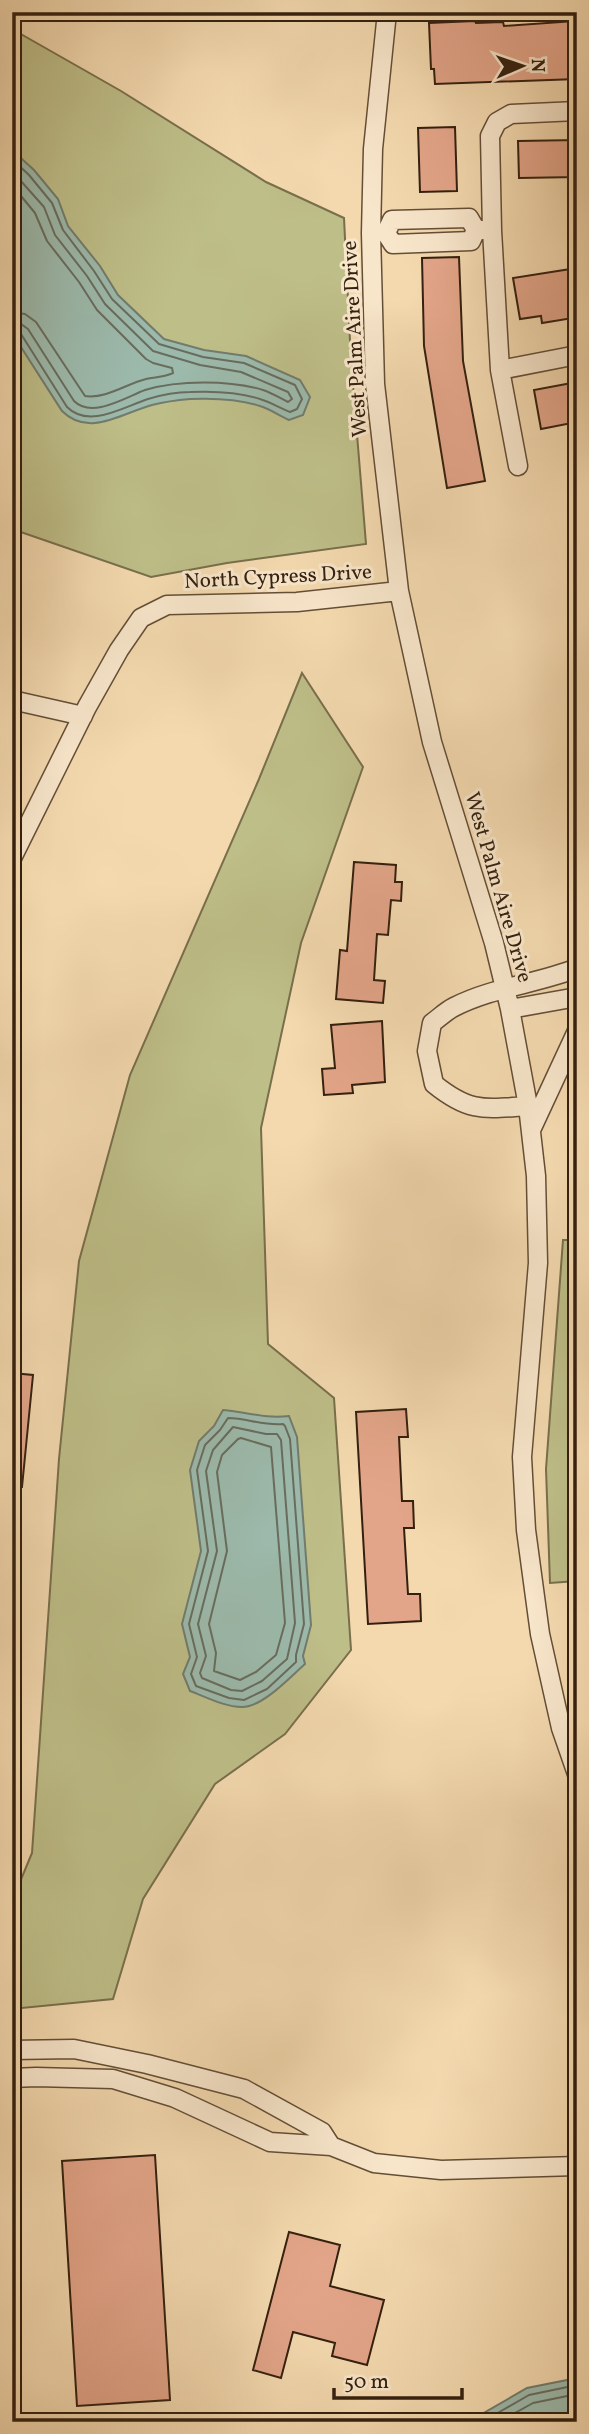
<svg xmlns="http://www.w3.org/2000/svg" width="589" height="2434" font-family="Vollkorn,serif">
  <rect width="100%" height="100%" fill="#f4d9af"/>
  <filter id="stains"><feTurbulence type="fractalNoise" baseFrequency=".00286" numOctaves="4"/><feColorMatrix values="0 0 0 0 .2 0 0 0 0 .09 0 0 0 0 .02 0 0 0 .5 -.17"/></filter>
  <radialGradient id="worn" r=".72"><stop offset=".6" stop-color="#630" stop-opacity="0"/><stop offset="1" stop-color="#630" stop-opacity=".3"/></radialGradient>
  <path fill="#bebe88" stroke="#796f4c" stroke-width="2" d="M12 29 121 91 266 182 344 218 351 361 366 544 227 563 151 577 12 529Z
    M302 673 363 767 301 943 261 1128 268 1344 334 1398 351 1650 285 1734 215 1784 143 1899 113 1999 12 2009V1901L32 1853 59 1459 79 1261 130 1075 259 779Z
    M563 1240H577V1581L550 1583 546 1469Z"/>
  <path fill="#9cbaac" stroke="#727c6d" stroke-width="2" d="M12 150 34 170 58 199 68 226 100 266 118 295 164 339 204 350 246 356 300 380 310 397 303 415 289 420C280 416 270 409 260 406 239 399 212 398 190 399 178 400 164 402 152 405 122 413 89 438 62 411L12 333Z
    M223 1410C248 1412 264 1419 289 1416L297 1437 311 1625 303 1656 305 1664C290 1677 263 1707 242 1707 225 1707 206 1697 190 1691L183 1674 190 1657 182 1624 201 1551 190 1470 199 1441 214 1426Z
    M577 2378V2422H468L527 2388Z"/>
  <g fill="none" stroke-linecap="round" stroke-linejoin="round">
    <path stroke="#686d5e" stroke-width="2" d="M12 159 29 175 52 203 63 230 94 271 112 299 159 344 203 357 244 363 295 385 302 399 297 409 290 412C280 408 270 402 260 399 239 392 213 391 190 392 177 392 161 395 148 399 123 407 89 429 67 407L21 334 12 331
      M12 171 44 207 55 235 87 276 105 304 153 351 200 365 241 372 288 392 292 399 288 402C280 398 272 393 263 390 230 380 178 380 145 390 126 397 92 419 74 401L28 329 21 324 12 322
      M12 185 35 213 47 241 79 282 97 310 146 359 153 363 172 368 173 373C165 377 155 377 146 379 126 384 106 399 85 396L36 322 25 314 12 312
      M228 1418C247 1418 263 1426 283 1424L285 1426 290 1439 304 1624 296 1655V1662L267 1689 244 1700 229 1698 196 1686 191 1674 197 1657 189 1624 208 1551 197 1470 205 1445 220 1430Z
      M233 1427 266 1434H277L281 1440 295 1623 287 1659 262 1681 242 1691 231 1690 202 1678 200 1673 206 1656 198 1624 217 1551 206 1471 213 1450Z
      M241 1438 271 1447 285 1623 276 1655 256 1672 240 1680 214 1671 216 1653 209 1624 227 1551 217 1472 222 1455 238 1439Z
      M482 2422 529 2395 577 2385
      M499 2422 533 2403 577 2394"/>
  </g>
  <path fill="#e3a589" stroke="#34200f" stroke-width="2" d="M475 21 476 23 503 22 504 26 575 21 577 79 435 84 434 69H431L429 23Z
    M455 127 457 191 420 192 418 128Z
    M577 140V177L519 178 518 141Z
    M459 257 463 361 485 481 447 488 424 346 422 258Z
    M577 268V315H573V318L542 323 541 316 520 319 513 278Z
    M577 382V422L541 429 534 390Z
    M354 862 396 865 395 882H402L401 901 391 900 388 935 377 934 374 980 385 981 383 1003 336 999 340 950 347 951Z
    M382 1021 385 1082 352 1085 353 1093 324 1095 322 1069 335 1068 331 1025Z
    M12 1373 33 1375 22 1487 12 1486Z
    M406 1409 408 1437H399L402 1501H413L414 1528H404L408 1594H420L421 1621 368 1624 356 1412Z
    M155 2155 170 2400 77 2406 62 2161Z
    M289 2232 340 2245 330 2286 384 2300 367 2365 332 2356 335 2343 293 2332 281 2378 253 2370Z"/>
  <g fill="none" stroke-linecap="round" stroke-linejoin="round">
    <g stroke="#644e37" stroke-width="21">
      <path id="minor" d="M387 12 373 149 371 233 375 384 399 591 432 742 494 943 510 1009 528 1106 536 1176 538 1263 522 1457 526 1530 540 1634 561 1728 577 1774
        M476 230H492L500 370 518 466
        M492 230 490 136 497 122 511 114 577 111
        M386 233 392 220 469 218 476 230
        M386 233 393 244 471 241 476 230
        M500 370 577 355
        M12 700 83 716
        M12 858 87 707 119 650 141 618 167 605 297 602 399 591
        M510 1009 577 997
        M528 1106C484 1109 470 1113 434 1084L427 1051 432 1023C439 1018 446 1011 454 1007 493 987 537 984 577 968
        M531 1130 577 1031
        M12 2050 74 2049 147 2064 244 2089 322 2132 331 2146
        M12 2078 36 2077 113 2079 175 2098 270 2142 331 2146 374 2163 441 2170 577 2166"/>
    </g>
    <use href="#minor" stroke="#f8e6cb" stroke-width="18"/>
  </g>
  <g text-anchor="middle" stroke-width="6" stroke-linejoin="round" paint-order="stroke">
    <g font-size="21" fill="#34200f" stroke="#f8e6cb">
      <text transform="translate(354 339) rotate(-93)" y="7">West Palm Aire Drive</text>
      <text transform="translate(278 576) rotate(-3)" y="7">North Cypress Drive</text>
      <text transform="translate(499 887) rotate(74)" y="7">West Palm Aire Drive</text>
    </g>
  </g>
  <rect width="589" height="2434" fill="none" stroke="#f4d9af" stroke-width="42"/>
  <rect x="14" y="14" width="561" height="2406" fill="none" stroke="#34200f" stroke-width="3.5"/>
  <rect x="21" y="21" width="547" height="2392" fill="none" stroke="#34200f" stroke-width="2"/>
  <g transform="translate(522 66) rotate(88)" stroke="#f8e6cb" stroke-width="5" paint-order="stroke">
  <path d="M0-5L12 26L0 18L-12 26Z" fill="#34200f"/>
  <text y="-10" font-size="19" font-weight="bold" text-anchor="middle" fill="#34200f">N</text>
  </g>
  <path d="M334 2388v10h128v-10" fill="none" stroke="#34200f" stroke-width="3.5"/>
  <text x="344" y="2388" font-size="21" fill="#34200f" stroke="#f8e6cb" stroke-width="5" paint-order="stroke">50 m</text>
  <rect width="100%" height="100%" filter="url(#stains)"/>
  <rect width="100%" height="100%" fill="url(#worn)"/>
</svg>
